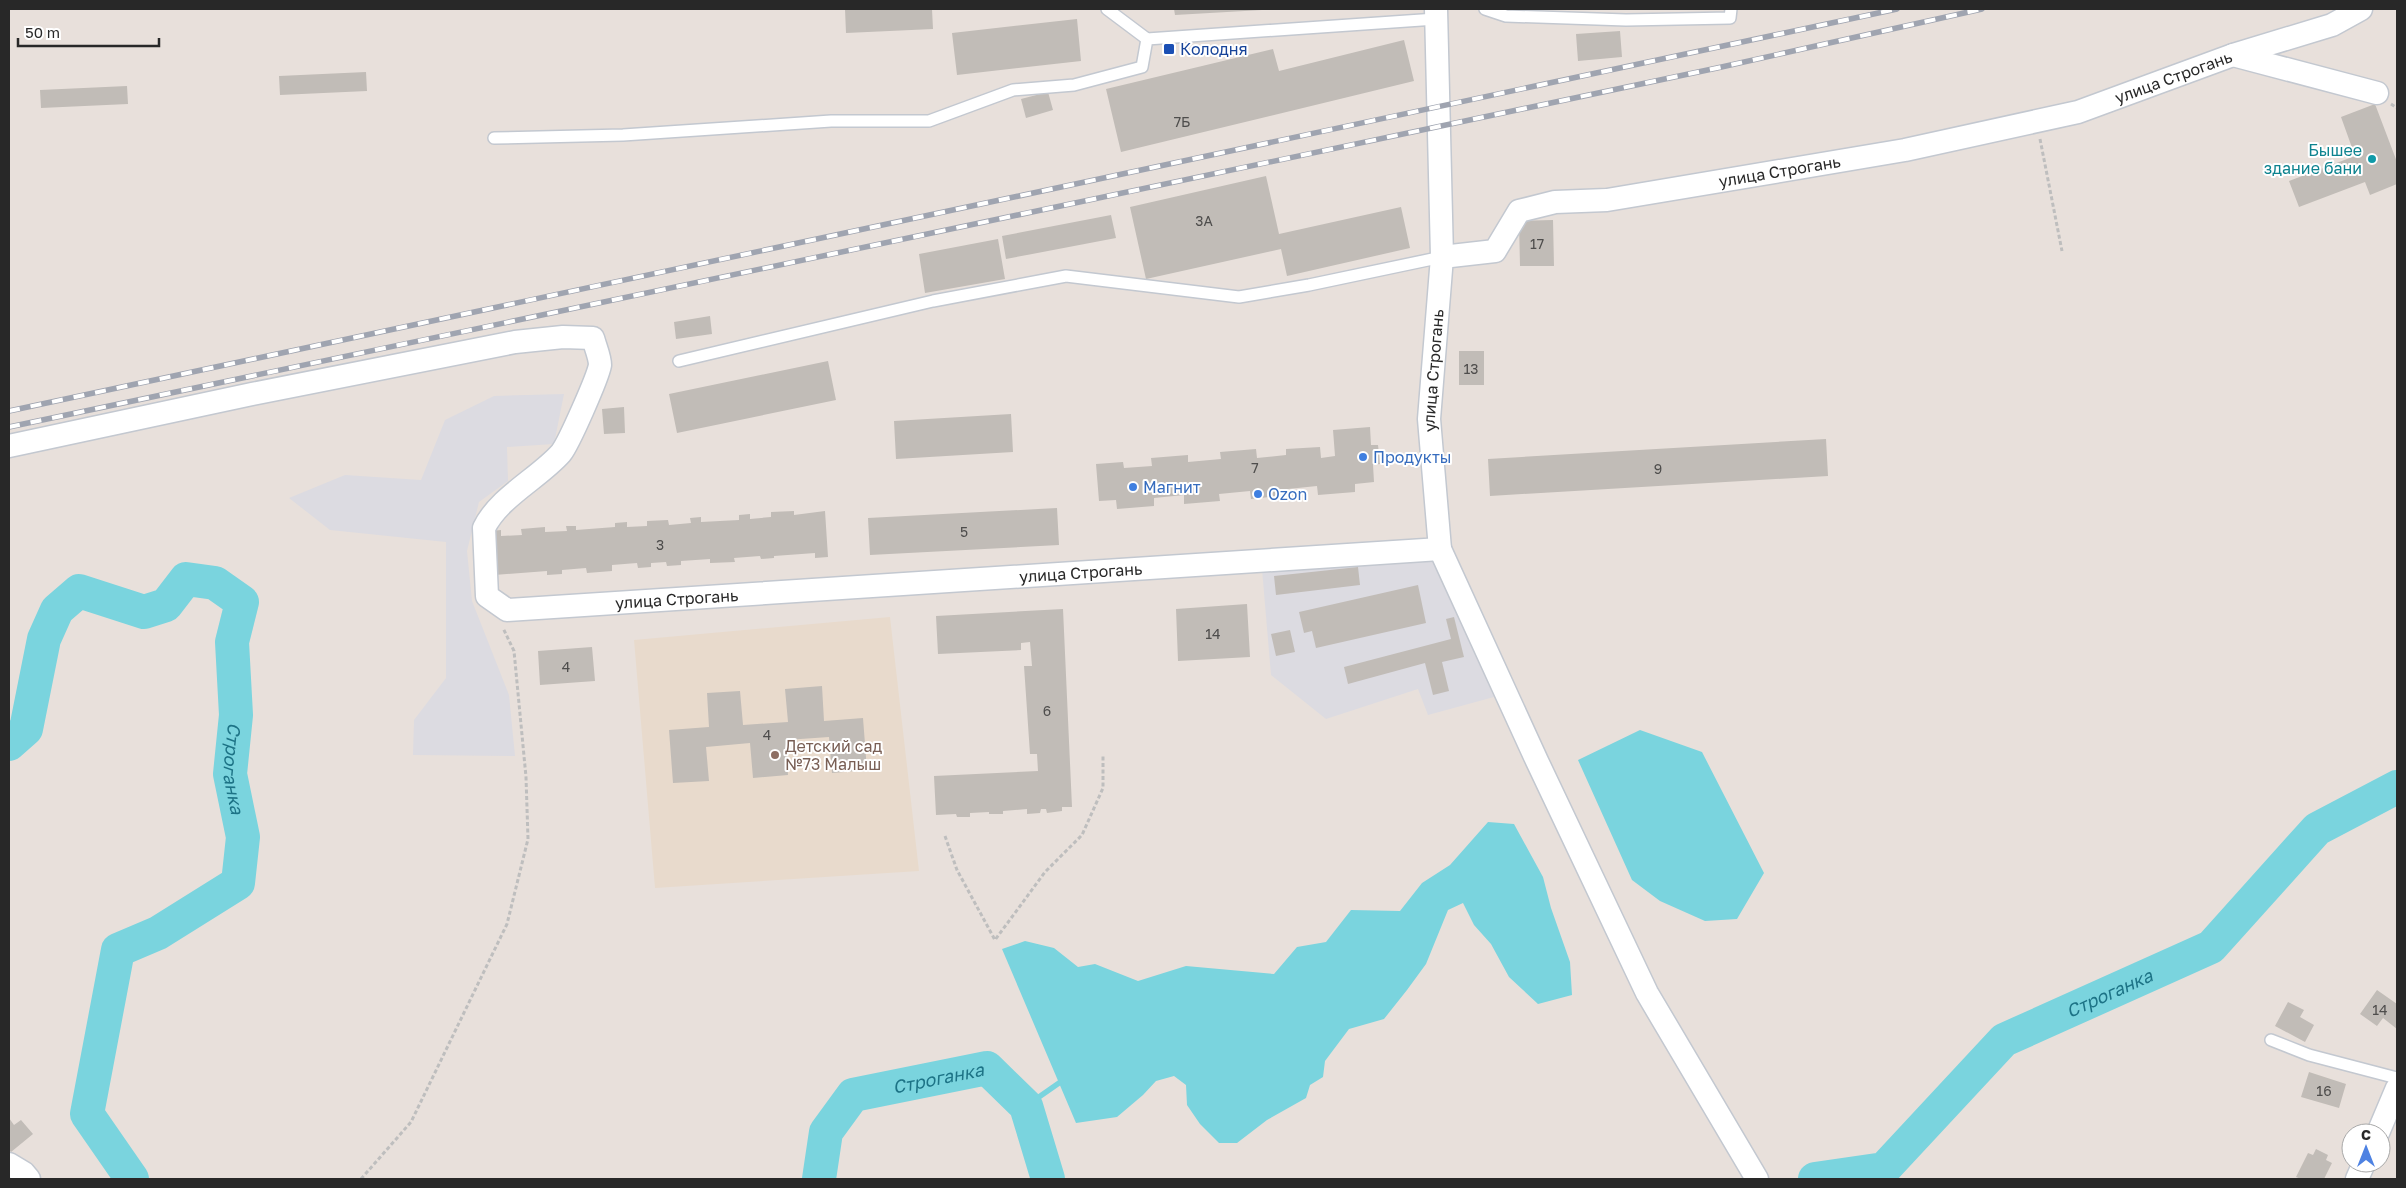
<svg xmlns="http://www.w3.org/2000/svg" width="2406" height="1188" font-family="'Golos Text',sans-serif">
<style>
.industrial{fill:#dcdbe1}
.education{fill:#e8dacc}
.water{fill:#7ad4de}
.lines{fill:none;stroke-linecap:round;stroke-linejoin:round}
.stream{stroke:#7ad4de;stroke-width:5.5}
.river{stroke:#7ad4de;stroke-width:34}
.building{fill:#c1bcb7}
.service-casing{stroke:#c3c8d0;stroke-width:14}
.minor-casing{stroke:#c3c8d0;stroke-width:25}
.path{stroke:#bebebe;stroke-width:3;stroke-dasharray:4 2.5;stroke-linecap:butt}
.service{stroke:#fff;stroke-width:11}
.minor{stroke:#fff;stroke-width:22}
.rail-casing{stroke:#9fa4b0;stroke-width:5.5}
.rail{stroke:#fff;stroke-width:4;stroke-dasharray:11;stroke-linecap:butt}
.transit-dot{fill:#1a4fb4;stroke:#fff;stroke-width:2}
.culture-dot{fill:#0f9aa8;stroke:#fff;stroke-width:2}
.shop-dot{fill:#3f7fe0;stroke:#fff;stroke-width:2}
.education-dot{fill:#8d6e63;stroke:#fff;stroke-width:2}
.labels{text-anchor:middle;dominant-baseline:central;stroke-width:4;stroke-linejoin:round;paint-order:stroke}
.number-label{font-size:14px;fill:#4e4d4c}
.transit-label{font-size:16px;fill:#164399;stroke:#fff;text-anchor:start}
.street-label{font-size:16px;fill:#282828;stroke:#fff}
.culture-label{font-size:16px;fill:#0d838f;stroke:#fff;text-anchor:end}
.shop-label{font-size:16px;fill:#366cbe;stroke:#fff;text-anchor:start}
.education-label{font-size:16px;fill:#785e54;stroke:#fff;text-anchor:start}
.water-label{font-size:18px;font-style:italic;fill:#1d7386;stroke:#fff}
</style>
<rect width="100%" height="100%" fill="#e8e0db"/>
<path class="industrial" d="M564,394l-10,50 -47,3 1,34 -29,21 -12,49 5,50 37,94 6,61 -102,-1 1,-35 32,-42v-136l-116,-12 -41,-32 56,-23 76,5 24,-60 49,-24z
M1435,557l59,140 -66,18 -10,-26 -92,30 -55,-44 -9,-106z"/>
<path class="education" d="M890,617l29,254 -264,17 -21,-248z"/>
<path class="water" d="M1640,730l62,22 62,121 -27,46 -32,2 -45,-20 -28,-21 -54,-120z
M1488,822l26,2 29,53 8,31 19,54 2,33 -34,9 -29,-27 -18,-33 -17,-19 -11,-22 -15,7 -22,54 -19,26 -23,29 -35,10 -24,32 -2,16 -13,8 -4,13 -39,22 -30,23h-18l-19,-19 -13,-19 -1,-20 -12,-9 -18,5 -13,14 -26,22 -41,6 -74,-174 23,-8 29,7 24,19 17,-3 43,17 48,-15 88,8 23,-27 29,-5 25,-32 49,1 22,-28 28,-18z"/>
<g class="lines">
<path class="stream" d="M1026,1106l33,-23
M1884,1169l4,10"/>
<g class="river">
<path id="s1" d="M9,744l17,-15 18,-90 13,-29 22,-19 65,21 22,-7 20,-26 29,4 27,19 -10,40 4,73 -6,59 13,63 -5,46 -80,50 -40,17 -31,164 45,65"/>
<path id="s2" d="M819,1179l7,-47 27,-37 134,-27 39,38 22,73"/>
<path id="s3" d="M1815,1179l69,-10 120,-129 207,-93 106,-118 80,-42"/>
</g>
</g>
<path class="building" d="M845,9h87l1,20 -87,4z
M1174,9h88v1l-87,5z
M1077,19l4,42 -124,14 -5,-42z
M1620,31l2,26 -44,4 -2,-27z
M1404,40l10,41 -293,71 -15,-63 167,-40 6,22z
M366,72l1,19 -87,4 -1,-19z
M127,86l1,18 -87,4 -1,-18z
M1048,92l5,18 -27,8 -5,-19z
M2375,104l22,58v22l-27,11 -5,-13 -66,25 -10,-26 66,-25 -14,-39z
M1266,176l13,58 122,-27 9,41 -123,28 -6,-27 -135,30 -16,-72z
M1111,215l5,23 -110,21 -4,-23z
M1553,220l1,46h-34l-1,-45z
M998,239l7,40 -80,14 -6,-39z
M710,316l2,18 -36,5 -2,-17z
M1459,351h25v34h-25z
M828,361l8,39 -159,33 -8,-39z
M624,407l1,26 -21,1 -2,-25z
M1011,414l2,38 -117,7 -2,-38z
M1370,427l1,18h7l2,19 -7,1 1,17 -19,2v8l-37,3 -1,-9 -29,3 1,6 -38,4 -1,-8 -31,3 1,7 -36,3v-9l-30,3v8l-37,3 -1,-9 -17,1 -3,-37 27,-2 1,6 28,-2 -1,-8 37,-3v7l33,-3 -1,-7 36,-3 1,9 29,-3v-6l34,-2 1,11 14,-2 -2,-26z
M1826,439l2,37 -338,20 -2,-37z
M1057,508l2,37 -189,10 -2,-37z
M794,511v4l31,-4 3,46 -13,1v-5l-41,3v2l-13,1 -1,-3 -26,2 1,4 -25,1v-4l-29,2v4l-14,1 -1,-4 -15,1v4l-13,1 -1,-5 -25,2v6l-25,2 -1,-5 -24,2v4l-15,1v-4l-53,4 -3,-44 10,-1v6l21,-1 -1,-6 24,-2v5l22,-1 -1,-5h10v4l39,-3v-4l12,-1v5l20,-1v-5l21,-1 1,5 22,-2 -1,-5 11,-1v5l38,-2v-5l11,-1v5l21,-2v-5z
M1358,567l2,18 -84,10 -2,-19z
M1418,585l8,38 -110,25 -4,-17 -8,2 -5,-21z
M1247,604l3,53 -72,4 -2,-52z
M1063,609l9,198h-10v4l-15,2 -1,-4h-5l-1,4 -13,1v-5l-24,2v3h-14v-2l-19,1v4h-13l-1,-3 -20,1 -2,-39 104,-5 -1,-17h-7l-6,-88h8l-2,-24 -9,1v7l-83,4 -2,-38z
M1454,617l10,40 -22,5 7,29 -16,4 -8,-32 -77,21 -4,-17 107,-28 -5,-20z
M1290,630l5,22 -19,4 -5,-22z
M592,647l3,34 -55,4 -2,-34z
M822,686l2,35 39,-3 4,52 -35,3 -3,-36 -43,3 2,35 -35,3 -3,-35 -44,4 3,34 -36,2 -4,-53 40,-3 -2,-34 33,-2 3,34 45,-3 -3,-33z
M2377,990l20,14v25l-14,-11 -6,8 -17,-12z
M2288,1002l16,8 -4,7 14,8 -9,17 -30,-16z
M2309,1072l37,12 -7,24 -38,-11z
M9,1118l5,7 7,-5 12,14 -22,18 -2,-2z
M2316,1149l12,6 -2,5 6,3 -8,16h-23l-5,-2 12,-24 5,2z"/>
<g class="lines">
<defs>
<path id="service" d="M1107,9l40,30 289,-20
M1485,9l21,7 120,4 104,-2 1,-9
M494,138l129,-3 208,-14h98l84,-31 61,-5 68,-18 5,-28
M679,361l254,-60 133,-25 173,21 70,-12 133,-28
M2271,1040l38,15 88,23"/>
<g id="minor">
<path d="M1436,9l6,248"/>
<path d="M2233,55l144,38"/>
<path id="s4" d="M9,446l243,-52 263,-52 48,-5 30,1c2,8 7,19 7,27 -2,12 -31,78 -39,88 -22,25 -62,44 -77,75l3,68 20,14 933,-61 -11,-130 13,-162 53,-6 24,-40 36,-9 52,-2 298,-50 173,-38 155,-57 99,-30 29,-16"/>
<path d="M1440,549l97,212 110,232 110,186"/>
<path d="M2378,1133l19,-45"/>
<path d="M9,1164l15,9 5,6"/>
<path d="M2357,1179l7,-16"/>
</g>
</defs>
<use href="#service" class="service-casing"/>
<use href="#minor" class="minor-casing"/>
<path class="path" d="M2391,104l6,4
M2040,139l22,112
M945,836l12,34 38,70 50,-68 37,-37 21,-47v-32
M361,1179l50,-57 96,-198 21,-85 -2,-62 -12,-126 -11,-23"/>
<use href="#service" class="service"/>
<use href="#minor" class="minor"/>
<defs>
<path id="rail" d="M9,411l1888,-402
M9,427l1708,-359 265,-59"/>
</defs>
<use href="#rail" class="rail-casing"/>
<use href="#rail" class="rail"/>
</g>
<rect class="transit-dot" x="1163" y="43" width="12" height="12" rx="2.5"/>
<circle class="culture-dot" cx="2372" cy="159" r="5"/>
<g class="shop-dot">
<circle cx="1363" cy="457" r="5"/>
<circle cx="1133" cy="487" r="5"/>
<circle cx="1258" cy="494" r="5"/>
</g>
<circle class="education-dot" cx="775" cy="755" r="5"/>
<g class="labels">
<g class="number-label">
<text x="1182" y="121">7Б</text>
<text x="1204" y="220">3А</text>
<text x="1537" y="243">17</text>
<text x="1471" y="368">13</text>
<text x="1255" y="467">7</text>
<text x="1658" y="468">9</text>
<text x="964" y="531">5</text>
<text x="660" y="544">3</text>
<text x="1213" y="633">14</text>
<text x="566" y="666">4</text>
<text x="1047" y="710">6</text>
<text x="767" y="734">4</text>
<text x="2380" y="1009">14</text>
<text x="2324" y="1090">16</text>
</g>
<g class="transit-label">
<text x="1180" y="49">Колодня</text>
</g>
<g class="street-label">
<text stroke="none"><textPath href="#s4" startOffset="2918">улица Строгань</textPath></text>
<text stroke="none"><textPath href="#s4" startOffset="2512">улица Строгань</textPath></text>
<text stroke="none"><textPath href="#s4" startOffset="2034">улица Строгань</textPath></text>
<text stroke="none"><textPath href="#s4" startOffset="1495">улица Строгань</textPath></text>
<text stroke="none"><textPath href="#s4" startOffset="1090">улица Строгань</textPath></text>
</g>
<g class="culture-label">
<text x="2362" y="150">Бышее<tspan x="2362" dy="18">здание бани</tspan></text>
</g>
<g class="shop-label">
<text x="1373" y="457">Продукты</text>
<text x="1143" y="487">Магнит</text>
<text x="1268" y="494">Ozon</text>
</g>
<g class="education-label">
<text x="785" y="746">Детский сад<tspan x="785" dy="18">№73 Малыш</tspan></text>
</g>
<g class="water-label">
<text stroke="none"><textPath href="#s1" startOffset="530">Строганка</textPath></text>
<text stroke="none"><textPath href="#s3" startOffset="361">Строганка</textPath></text>
<text stroke="none"><textPath href="#s2" startOffset="180">Строганка</textPath></text>
</g>
</g>
<rect width="2406" height="1188" fill="none" stroke="#282828" stroke-width="20"/>
<g transform="translate(2366 1148)"><circle r="24" fill="#ffffff" stroke="#a9a9a9"/>
<path d="M0-4L9 19L0 12L-9 19Z" fill="#4e82e2"/>
<text y="-8" font-size="14" font-weight="bold" text-anchor="middle" fill="#282828">С</text>
</g>
<path d="M18 38v8h141v-8" fill="none" stroke="#282828" stroke-width="2.5"/>
<text x="25" y="38" font-size="15" fill="#282828" stroke="#ffffff" stroke-width="4" paint-order="stroke">50 m</text>
</svg>
